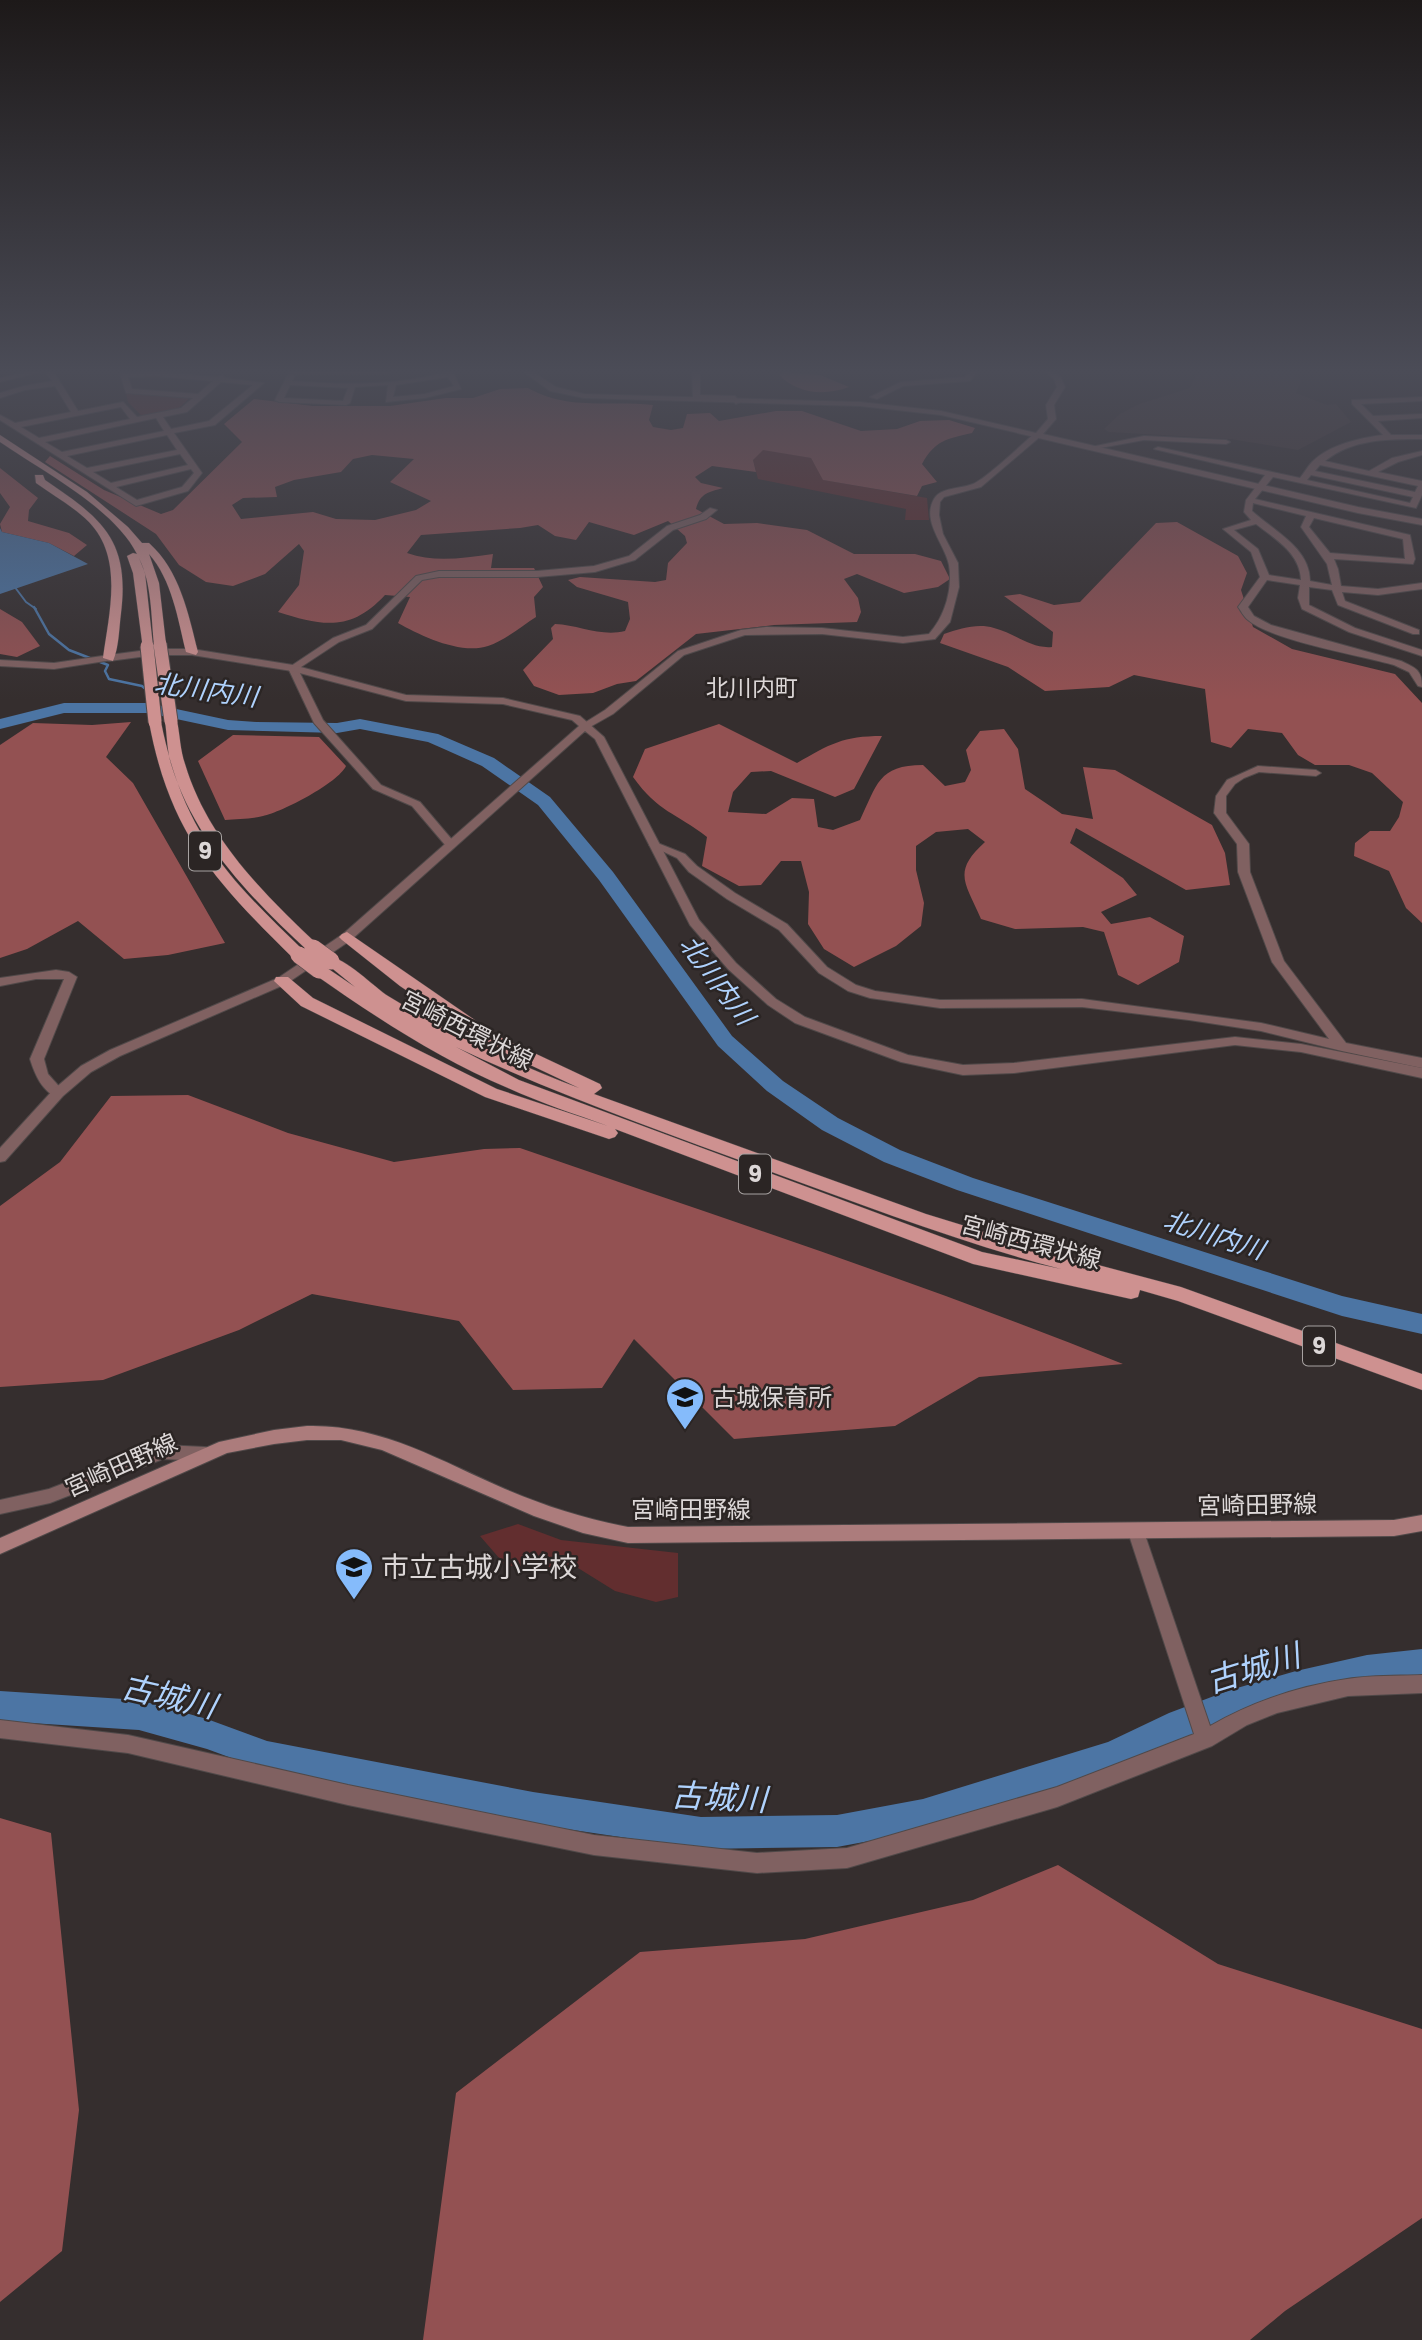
<svg xmlns="http://www.w3.org/2000/svg" width="1422" height="2340" font-family="Poppins,'Noto Sans JP',sans-serif">
<style>
.built{fill:#453838}
.green{fill:#622e2f}
.forest{fill:#935152;fill-rule:evenodd}
.water{fill:#4c75a4}
.lines{fill:none;stroke-linecap:round;stroke-linejoin:round}
.stream-far1{stroke:#4c75a4;stroke-width:2}
.stream{stroke:#4c75a4;stroke-width:2.5}
.river{fill:#4c75a4;fill-rule:evenodd}
.minor-casing{stroke:#504949;stroke-width:2}
.tertiary-casing{stroke:#504949;stroke-width:2}
.secondary-casing{stroke:#504949;stroke-width:2}
.primary-casing{stroke:#504949;stroke-width:1}
.minor{fill:#806161;fill-rule:evenodd}
.tertiary{fill:#806161;fill-rule:evenodd}
.secondary{fill:#ac7c7c;fill-rule:evenodd}
.primary{fill:#ce9190;fill-rule:evenodd}
.primary-bridge-far1-casing{stroke:#504949;stroke-width:15;stroke-linecap:butt}
.primary-bridge-casing{stroke:#504949;stroke-width:18;stroke-linecap:butt}
.primary-bridge-far1{stroke:#ce9190;stroke-width:13}
.primary-bridge{stroke:#ce9190;stroke-width:17}
.labels{text-anchor:middle;dominant-baseline:central;stroke-width:5;stroke-linejoin:round;paint-order:stroke}
.far-quarter-label{font-size:23px;fill:#dcd7d7;stroke:#2b2524}
.shield{fill:#2b2524;stroke:#a7a2a1;stroke-width:2}
.shield-label{font-size:23px;font-weight:bold;fill:#dcd7d7}
.street-label{font-size:24px;fill:#dcd7d7;stroke:#2b2524}
.poi-label{font-size:24px;fill:#dcd7d7;stroke:#2b2524;text-anchor:start}
.water-label{font-size:26px;font-style:italic;fill:#afd2fd;stroke:#2b2524}
.near-poi-label{font-size:28px;fill:#dcd7d7;stroke:#2b2524;text-anchor:start}
.near-water-label{font-size:32px;font-style:italic;fill:#afd2fd;stroke:#2b2524}
</style>
<rect width="100%" height="100%" fill="#352e2e"/>
<path class="built" d="M1232,372h62l7,9 -5,12 31,12 9,-1 15,18 -53,28 -68,-11 -121,-7 -5,-3 16,-15 19,-10 51,-16 6,-12 7,-3z"/>
<path class="green" d="M126,393l65,4 -12,11 -37,8 -14,-14z
M762,449l49,9 13,22 103,18 2,22h-24l1,-11 -148,-30 -5,-19z
M518,1524l43,16 117,13v44l-22,5 -41,-11 -37,-23 -72,-2 -26,-30z"/>
<path class="forest" d="M784,372l36,3 29,12c-24,9 -51,7 -70,-12z
M528,388c40,23 82,12 125,17l-4,15 4,7 18,3 12,-2 4,-14 23,-1 9,8 57,-10h26l59,20 36,-2 23,-8 29,-1 26,8 -3,5c-25,6 -37,7 -50,31l15,18 -15,4 -5,10 -94,-16 -12,-22 -48,-8 -10,10 3,12 -44,-6 -17,11 6,6 22,5c-14,4 -23,5 -27,21l28,15 33,-1 50,7 47,24h61l26,7 9,18 -12,8 -34,6 -47,-19 -13,5 14,19 3,14 -4,10 -83,3 -78,9 -60,47 -19,3 -24,9 -34,2 -25,-9 -11,-16 30,-31 -2,-11 4,-4c24,1 46,13 70,7l5,-12 -2,-17 -51,-15 -9,-7 12,-3 75,5 11,-2 2,-17 19,-20 -2,-7 -17,-15 -34,14 -45,-13 -13,18 -21,-4 -17,-11 -18,3 -99,7 -14,18c28,10 56,5 86,1l-2,14h43l9,19 -9,10 2,20c-14,9 -32,24 -48,29 -27,9 -67,-10 -90,-23l12,-26 -25,-2c-34,37 -63,31 -107,17l21,-27 5,-34 -5,-7 -34,30 -32,12 -27,-4 -27,-17 -23,-31 -111,-72 5,-6 54,34 57,24 12,-4 69,-68 -18,-18 30,-25 59,7h77l56,-8h27l27,-9zM372,455l42,4 -24,23 41,19 -15,9 -41,10 -39,-1 -23,-7 -72,7 -9,-14 11,-7 34,-1 -2,-10 19,-7 47,-8 12,-13z
M0,468l38,30 -9,12 -1,11 41,12 18,12 -13,11 -25,-13 -47,-11 -2,-8 10,-17 -10,-14z
M1177,522l61,34 9,17 -6,17 12,37 39,22 103,25 27,29v220l-16,-15 -17,-37 -35,-15 1,-13 15,-12h20l9,-14 4,-15 -31,-29 -23,-8h-34l-17,-10 -16,-22 -34,-4 -17,19 -20,-6 -6,-53 -71,-14 -25,12 -64,4 -37,-24 -68,-24 4,-9c16,-5 33,-11 50,-6 21,5 36,21 58,19l1,-15 -49,-36 16,-2 34,11 26,-3 76,-79z
M0,609l22,13 18,24 -23,11 -17,-3z
M131,722l-25,35 27,26 92,160 -57,12 -44,4 -46,-38 -51,28 -27,9v-213l33,-22 59,2z
M719,724l78,39c33,-19 46,-27 85,-27l-28,53 -19,8 -64,-26 -20,1 -18,20 -5,20 38,2 26,-16 22,1 4,28 15,3 27,-10c17,-35 18,-55 63,-55l22,21 20,-4 6,-12 -5,-20 14,-19 24,-2 14,20 7,40 37,25 31,5 -10,-52 32,3 97,55 13,28 5,32 -44,5 -110,-62 -6,15 53,35 14,17 -36,17 10,12 39,-7 34,19 -5,26 -41,23 -20,-10 -14,-43 -21,-5 -68,2 -34,-10c-16,-37 -29,-47 4,-77l-17,-13 -32,3 -20,14v24l8,33 -3,23 -25,20 -42,21 -30,-18 -16,-25 1,-32 -8,-31h-20l-20,24 -22,1 -37,-20 5,-29c-32,-25 -48,-24 -74,-60l12,-28z
M233,735l86,2 27,29c-8,17 -64,46 -83,50 -12,3 -26,3 -38,4l-27,-59z
M188,1095l100,38 106,29 90,-13 36,-1c202,70 405,136 603,216l-144,13 -84,49 -161,13 -100,-100 -32,49 -89,2 -54,-69 -147,-27 -73,36 -136,50 -103,7v-181l60,-44 51,-66z
M0,1818l51,15 28,277 -17,141 -62,51z
M1058,1865l160,99 204,65v189l-137,93 -35,29h-827l33,-247 184,-141 165,-13 168,-39z"/>
<path class="water" d="M0,528l2,4 47,11 39,21 -88,30z"/>
<g class="lines">
<path class="stream-far1" d="M14,586l12,16 10,7"/>
<path class="stream" d="M34,607l15,27 20,16 39,15 -3,6 4,8 33,7 6,5"/>
<path class="river" d="M64,703h84l80,17 28,2 81,1 23,-4 78,15 56,24 56,39 63,75 119,164 51,45 55,37 62,32 73,28 369,118 80,18v20l-80,-18 -385,-126 -73,-28 -62,-32 -55,-39 -49,-45 -119,-166 -61,-75 -56,-39 -38,-17 -16,-7 -68,-13 -23,4 -109,-3 -80,-17h-84l-64,16v-10z
M1422,1649v28l-55,6 -71,16 -119,41 -64,31 -190,60 -86,16 -136,2 -168,-25 -266,-53 -60,-22 -68,-19 -139,-9v-30l139,9 68,19 60,22 266,51 168,25 136,-2 86,-16 185,-57 61,-29 61,-23 66,-19 71,-16z"/>
<defs>
<path id="minor" d="M46,372h8l24,39 45,-9 14,15 44,-9 12,-10 -67,-5 -6,-20 40,-1 57,5 5,-2 3,3 39,5 -49,42 -41,8 28,40 -14,18 -52,15 -136,-86v-5l15,8 56,-11 -16,-26 -30,4 -25,8v-5l24,-7 28,-5zM156,376l57,5 -15,13 -66,-5 -4,-12zM221,382l32,3 -44,36 -38,8 -8,-12 24,-5zM121,407l9,12 -91,19 -18,-11zM156,418l8,13 -102,21 -17,-10zM167,435l10,15 -90,18 -20,-12zM180,454l8,11 -77,18 -18,-11zM191,469l3,4 -12,14 -45,13 -21,-13z
M445,372h8l8,17 -36,9 -39,4 2,-17 -33,2 -5,16 -4,2 -67,-3 -4,-2 12,-24 4,-2 4,2 -3,5c49,4 107,5 153,-9zM448,377l6,9 -29,8 -32,3 3,-12zM290,385l58,3 -5,13 -59,-3z
M692,372h8v23l35,1 5,6 -4,2 -4,-4 -39,-1z
M969,372h8l-7,9 -67,5 -26,13 -7,-2 31,-15 64,-5z
M1422,397v4l-61,3 12,12 49,-2v4l-44,3 13,14h31v4c-34,0 -70,0 -97,22l44,10 23,-13 30,-7v4l-24,7 -20,10 44,9v14l-6,13 -143,-31 -18,22 155,36 5,24 -2,5 -79,-5 4,10 3,17 37,3 44,-6v6l-44,6 -36,-3 3,9 74,29v4h-6l-75,-29 -6,-15 -23,-3v18l46,23 67,22v6l-73,-24 -47,-23 -4,-11 2,-13 -33,-5 -19,27 6,9 17,9 130,36c15,7 21,9 21,26l-4,-1 -9,-14 -15,-7c-35,-10 -121,-24 -146,-45 -4,-3 -7,-9 -10,-13l22,-30 -9,-25 -28,-23 28,-9 -7,-8 2,-12 19,-25 -111,-26 4,-2 142,31c4,-5 8,-12 12,-16 17,-17 47,-24 71,-27l-31,-31v-4zM1320,465l98,21 -3,6 -100,-21zM1311,475l102,22 -3,6 -103,-23zM1253,503l53,13 -5,11 26,37 5,21 -22,-4c0,-33 -36,-50 -58,-70zM1314,518l89,21 2,20 -75,-6 -21,-26zM1256,524c19,15 44,29 45,56l-32,-5 -11,-26 -24,-19z
M1035,433l7,2 -61,52 -37,10 -4,5 -1,13 4,19 15,29 1,24 -9,35 -15,17 -32,4 -81,-9 -77,1 -61,20 -71,59 -23,13 -4,1 -5,-3 24,-15 73,-59 63,-21 25,-3 56,1 81,9 26,-3c16,-18 24,-45 20,-69 -4,-21 -28,-44 -15,-66 7,-12 27,-10 39,-15 14,-6 48,-39 62,-51z
M1144,436l82,4 4,2 -4,2 -82,-4 -49,9 -4,-2z
M710,508l7,2 -11,9 -33,11 -38,30 -40,12 -58,5h-98l-17,3 -50,49 -33,13 -41,27 25,51 58,65 39,17 34,40v4h-8l-34,-40 -39,-17 -59,-66 -26,-55 45,-30 33,-13 50,-49 23,-5h98l57,-5 35,-10 38,-30 33,-11z
M109,655l3,1v4l-58,9 -54,-3v-6l54,3z
M1258,766l58,4 5,3 -5,3 -57,-4 -15,6 -9,6 -9,12v17l23,31 1,28 34,89 62,82 76,15v10l-80,-17 -81,-20 -72,-11 -107,-13 -142,1 -70,-10 -22,-7 -29,-18 -40,-43 -52,-31 -38,-27 -12,-14 -28,-13 6,-3 30,12 12,12 38,27 52,31 40,43 29,18 19,6 65,9 142,-1 179,24 68,16 -57,-77 -34,-90 -1,-28 -23,-31 2,-17 11,-16z
M56,970l13,2 8,5 -33,82 4,15 17,19 -7,5c-16,-7 -23,-23 -28,-39l34,-80h-28l-36,7v-8z
M1136,1524l6,3 2,5 66,194c42,-24 89,-40 137,-47 24,-4 50,-3 75,-4v18l-74,3 -71,17 -30,12 -35,21 -155,61 -210,61 -90,5 -163,-18 -246,-50 -220,-52 -128,-15v-18l128,15 220,50 246,50 163,18 90,-5 210,-61 137,-53 -66,-202 2,-5z"/>
<path id="tertiary" d="M26,372h14l-40,10v-4z
M288,372h103l-4,2h-95z
M524,372h9l23,15 28,7 276,8 81,9 95,22 12,-14 -2,-14 11,-18 -3,-8 -8,-7h9l6,6 4,9 -11,18 2,14 -13,15 315,73 64,12v6l-64,-12 -417,-98 -81,-9 -276,-8 -34,-7z
M155,649h37l101,16 113,30 97,3 77,18 24,21 95,183 37,43 40,36 29,18 103,38 55,10 51,-2 221,-26 66,7 121,24v10l-121,-26 -66,-7 -221,28 -51,2 -62,-13 -106,-39 -27,-18 -40,-36 -38,-44 -95,-186 -10,-8 -234,209 -65,44 -166,72 -29,16 -28,24 -58,65 -5,1v-14l53,-58 28,-24 29,-16 168,-72 65,-44 236,-208 -7,-6 -69,-16 -97,-3 -114,-30 -100,-16h-37l-46,6 -5,-3 5,-3z
M163,1445l42,2 6,2 2,5 -2,5 -6,2 -42,-2 -113,44 -50,11v-14l49,-11z"/>
<path id="secondary" d="M307,1426c73,-2 134,35 198,63 40,17 80,30 123,38l766,-7 28,-5v16l-28,5 -766,7 -45,-10 -49,-17 -152,-66 -41,-10h-34l-33,4 -47,9 -227,101v-16l219,-96 55,-12z"/>
<path id="primary" d="M0,435l87,57 41,35 14,16h7c31,28 39,70 49,109l-2,3 -10,-3c-8,-33 -14,-72 -37,-98l10,29 7,61 -6,4 -6,-4c-3,-28 -2,-60 -15,-86l6,15 8,73 -10,3 -10,-76 -6,-17 6,-3 4,1c-23,-46 -95,-83 -137,-112z
M35,475h8l2,5c56,38 85,59 76,133 -2,15 -2,34 -8,48l-10,-3c6,-45 21,-100 -14,-136 -15,-15 -35,-26 -53,-39z
M171,717l6,4c3,14 3,29 8,43 22,74 78,129 133,181l3,3 -3,3h-10c-57,-53 -114,-111 -137,-187 -4,-14 -4,-29 -6,-43z
M155,718l6,4c22,110 65,154 143,229l3,4 -3,4h-10c-79,-78 -124,-125 -145,-237z
M347,932l151,104 102,48 2,4 -8,6 332,120 127,39 128,34 241,87v16l-244,-89 -38,-11 -2,7 -7,2 -158,-35 -358,-135 3,4 -3,4 -6,2 -124,-42 -184,-91 -27,-25 2,-4h12l25,21 184,91 111,37c-33,-12 -67,-23 -100,-38 -69,-29 -134,-72 -194,-114l-3,-4 3,-4h10l31,21 -32,-26 3,-4c15,-4 48,30 62,39 60,37 126,67 191,92l-93,-44 -86,-58 -58,-46 -3,-3 3,-3zM456,1047c102,48 207,85 313,124 96,35 193,72 292,98l-79,-17 -463,-172z"/>
</defs>
<use href="#minor" class="minor-casing"/>
<use href="#tertiary" class="tertiary-casing"/>
<use href="#secondary" class="secondary-casing"/>
<use href="#primary" class="primary-casing"/>
<use href="#minor" class="minor"/>
<use href="#tertiary" class="tertiary"/>
<use href="#secondary" class="secondary"/>
<use href="#primary" class="primary"/>
<defs>
<path id="primary-bridge-far1" d="M160,644l11,77
M147,646l8,76"/>
<path id="primary-bridge" d="M313,948l18,13
M299,955l20,15"/>
</defs>
<use href="#primary-bridge-far1" class="primary-bridge-far1-casing"/>
<use href="#primary-bridge" class="primary-bridge-casing"/>
<use href="#primary-bridge-far1" class="primary-bridge-far1"/>
<use href="#primary-bridge" class="primary-bridge"/>
</g>
<linearGradient id="sky" x2="0" y2="1"><stop stop-color="#1d1919"/><stop offset="0.53" stop-color="#4b4c57"/><stop offset="1" stop-color="#4b4c57" stop-opacity="0"/></linearGradient>
<rect width="1422" height="700" fill="url(#sky)"/>
<defs>
<symbol id="school-pin" viewBox="-11 -11 22 30"><path d="M0 17L-7.5 6A9.5 9.5 0 1 1 7.5 6Z" fill="#85bbfb" stroke="#2b2524"/><path d="M0-5L7-2L0 1L-7-2ZM-4 1L0 2.5L4 1V4Q0 6-4 4Z" fill="#111"/></symbol>
</defs>
<g fill-rule="evenodd">
<use href="#school-pin" x="663" y="1375" width="44" height="60"/>
<use href="#school-pin" x="332" y="1545" width="44" height="60"/>
</g>
<g class="labels">
<g class="far-quarter-label">
<text x="752" y="688">北川内町</text>
</g>
<g class="shield">
<rect x="189" y="831.5" width="32" height="39" rx="5"/>
<rect x="739" y="1154.5" width="32" height="39" rx="5"/>
<rect x="1303" y="1326.5" width="32" height="39" rx="5"/>
</g>
<g class="shield-label">
<text x="205" y="851">9</text>
<text x="755" y="1174">9</text>
<text x="1319" y="1346">9</text>
</g>
<g class="street-label">
<text transform="translate(467 1030) rotate(27)">宮崎西環状線</text>
<text transform="translate(1031 1242) rotate(15)">宮崎西環状線</text>
<text transform="translate(121 1465) rotate(-24)">宮崎田野線</text>
<text transform="translate(1257 1505) rotate(-1)">宮崎田野線</text>
<text x="691" y="1509">宮崎田野線</text>
</g>
<g class="poi-label">
<text x="712" y="1397">古城保育所</text>
</g>
<g class="water-label">
<text transform="translate(206 690) rotate(8)">北川内川</text>
<text transform="translate(717 980) rotate(53)">北川内川</text>
<text transform="translate(1214 1235) rotate(18)">北川内川</text>
</g>
<g class="near-poi-label">
<text x="381" y="1567">市立古城小学校</text>
</g>
<g class="near-water-label">
<text transform="translate(1253 1668) rotate(-17)">古城川</text>
<text transform="translate(169 1696) rotate(13)">古城川</text>
<text transform="translate(719 1797) rotate(3)">古城川</text>
</g>
</g>
</svg>
